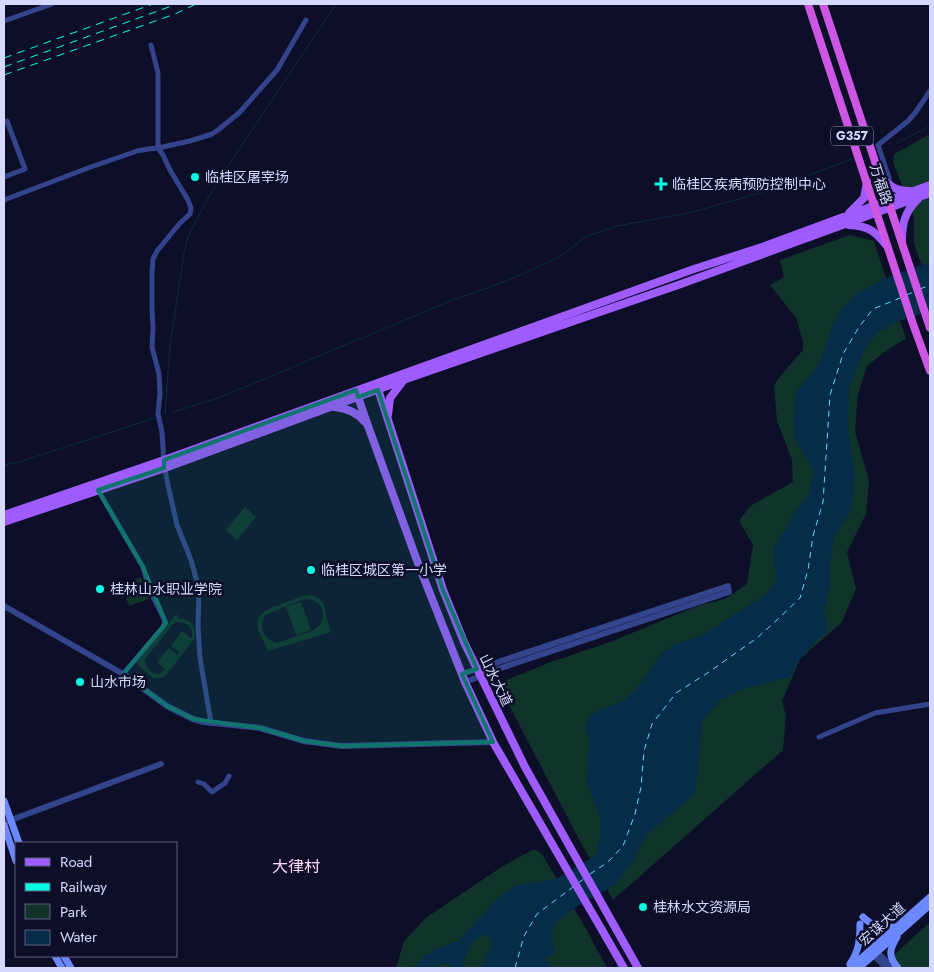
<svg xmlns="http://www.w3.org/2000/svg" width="934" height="972" font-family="Jost,'Noto Sans SC',sans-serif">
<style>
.green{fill:#10332a;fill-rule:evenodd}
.water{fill:#052d49}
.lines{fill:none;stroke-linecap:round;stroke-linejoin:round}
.stream{stroke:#052d49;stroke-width:1}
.ferry{stroke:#63d9ff;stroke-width:1;stroke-dasharray:6 5;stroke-linecap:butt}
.minor{stroke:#34448c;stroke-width:5}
.tertiary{stroke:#34448c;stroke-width:6}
.secondary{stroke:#6c88ff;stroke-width:7}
.primary{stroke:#9e5cff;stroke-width:8}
.trunk{stroke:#ce56e4;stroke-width:8}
.rail{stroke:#01ffe1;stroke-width:1;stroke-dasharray:8 6;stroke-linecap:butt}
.marked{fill:#0f766e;fill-opacity:0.2;stroke:#0f766e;stroke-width:4;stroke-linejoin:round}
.poi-dot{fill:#01ffe1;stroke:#0d0e28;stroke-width:2}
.labels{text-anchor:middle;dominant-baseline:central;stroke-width:5;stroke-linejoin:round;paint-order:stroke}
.shield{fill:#0d0e28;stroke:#999cbe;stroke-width:1}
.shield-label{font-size:12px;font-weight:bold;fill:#d5d9ff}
.poi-label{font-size:14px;fill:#d5d9ff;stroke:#0d0e28;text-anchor:start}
.street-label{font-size:14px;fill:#d5d9ff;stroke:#0d0e28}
.quarter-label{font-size:16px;fill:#ffd7f9;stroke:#0d0e28}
</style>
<rect width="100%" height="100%" fill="#0d0e28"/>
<path class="green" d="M930,134v154l-16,-44v-27l-21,-55 1,-8z
M850,235l24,6 32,98 -16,9 -23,18 -9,28 -3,37 14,50 -3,33 -19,38 9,37 -14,33 -42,37 -18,42 4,15 -3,34 -170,150 -31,-55 -82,-157 7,-8 41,-17 62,-21 90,-37 25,-6 22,-15 6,-39 -14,-24 11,-15 43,-24 -1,-22 -15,-39 -3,-36 8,-11 21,-24v-8l-7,-24 -26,-33 14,-8 -4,-17z
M245,507l11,10 -19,23 -11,-10z
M141,577l8,22 -20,7 -8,-21z
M309,595c16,4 16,10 18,25 1,4 3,8 4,12l-63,19c-5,-15 -20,-28 -2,-41l37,-14zM304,599c20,-1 26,21 10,31l-37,13c-13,-3 -19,-16 -12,-28z
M301,602l10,28 -15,5 -10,-28z
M176,614l3,3 -1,2c12,-1 18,7 17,19l-29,37 -5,3h-8l-17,-15zM177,622c9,0 17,6 15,15l-1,1 -9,-7 -11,15 8,6 -2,3 -8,-7 -12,14 8,7 -5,5c-9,0 -15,-6 -15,-15l28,-35z
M534,849l8,5 43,73 22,41h-211l8,-27 23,-24 76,-51z
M930,922v46h-53l20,-16z"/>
<path class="water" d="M930,262v49l-35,11 -18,11 -12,15 -16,39 -1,44 7,46 -4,33 -17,27 -4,27v21l-6,26 4,19c-16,15 -30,27 -38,47l-47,12 -23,11 -18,21 -4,47 -4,27 -47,39 -16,30 -16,21 -42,24 -17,13 -5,12 4,19 -10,5 6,10h-69l2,-8 8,-16 -1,-6 -5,-3c-17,3 -20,19 -24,33h-9l-7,-5 -12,4 -1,1h-18l1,-3 8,-9 9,-6 25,-9 41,-44 18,-12 39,-6 40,-24 4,-18v-21l-13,-33 2,-43 -4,-9v-6l8,-12 32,-13 12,-11 25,-36 12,-8 30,-11 61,-39 11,-13 -2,-33 21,-37 14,-18 5,-23 -19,-32 -2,-21 3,-26 16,-18 8,-13 6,-14 6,-21 10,-17 15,-15 24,-14z"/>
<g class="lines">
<path class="stream" d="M897,143l33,-17
M173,412l48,-15 232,-97 56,-20 50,-23 28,-21 30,-10 72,-13 78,-22 85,-32
M165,414l5,-68 14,-93 4,-16 21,-41 32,-50 93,-139v-3
M4,465l15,-3 136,-44"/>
<path class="ferry" d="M920,289l10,-4
M906,295l8,-3
M590,874l18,-12 15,-16 12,-32 6,-27 3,-36 8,-27 24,-31 30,-19 51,-36 21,-19 22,-21 8,-28 5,-34 10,-34 7,-107 13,-41 16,-27 14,-18 27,-11
M578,883l7,-5
M515,968l9,-32 13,-22 36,-27"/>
<path class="minor" d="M4,21l48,-17
M151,45l7,28v75l5,7 7,15 18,30 3,8 -1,6 -10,9 -23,28 -4,8 -1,13v38l1,17 -1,20 7,27 1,19 -2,21 4,18 2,32 4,21 9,40 14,35 8,29 -1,37 2,32 11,65
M4,122l3,-1 18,48 -21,8
M890,186l-1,-8 -11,-33 30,-24 7,-8 15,-22
M4,200l84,-32 49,-17 11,-2 10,-1 32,-7 22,-7 6,-4 21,-17 38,-43 29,-50
M98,490l45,77 6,22 16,32 -2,6 -40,47
M819,737l56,-24 55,-9
M198,782l6,2 8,8 13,-9 4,-7"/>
<path class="tertiary" d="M4,606l119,68 44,32 26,13 11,3 56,6 44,13 38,5 151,-4
M462,674l266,-88 1,6 -228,76 -36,14
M4,822l7,-2 150,-56
M875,950l18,18
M870,952l17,16"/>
<path class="secondary" d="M4,801l15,42
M4,825l12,36
M863,917c10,10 19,11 33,10
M897,937c-8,13 -9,19 1,31
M55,956l7,12
M64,956l7,12
M850,964c9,-13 10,-25 10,-40
M850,968l80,-71
M859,968l71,-63"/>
<path class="primary" d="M880,177c10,8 14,14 29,14
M849,213l15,-15 3,-16
M849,225c20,1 26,6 38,21
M902,240c0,-16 3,-29 16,-41
M377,386l66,204 21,52 61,125 113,201
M357,394l11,32 51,140 46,116 28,60 131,226
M334,407c12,1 23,5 31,15
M388,415l2,-17 13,-17
M4,515l160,-55 530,-191 68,-22 168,-62
M4,522l161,-54 244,-90 272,-94 249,-91"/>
<path class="trunk" d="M808,4l105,320 17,47
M823,4l107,324"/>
<path class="rail" d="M4,58l149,-54
M4,67l173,-63
M4,75l171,-61 21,-10"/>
</g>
<path class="marked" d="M356,390l2,7 20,-7 65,200 34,79 -15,5 31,68 -151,4 -38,-5 -44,-13 -67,-9 -26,-13 -44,-32 43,-51 -23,-56 -45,-77 66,-22v-8z"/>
<g class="poi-dot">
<circle cx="195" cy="177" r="5"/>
<path d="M658.5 176.5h5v5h5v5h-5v5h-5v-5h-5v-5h5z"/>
<circle cx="311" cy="570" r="5"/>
<circle cx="100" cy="589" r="5"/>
<circle cx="80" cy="682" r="5"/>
<circle cx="643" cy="907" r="5"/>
</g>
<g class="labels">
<rect class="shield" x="831" y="126.5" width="42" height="19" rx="4"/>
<g class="shield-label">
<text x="852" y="136">G357</text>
</g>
<g class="poi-label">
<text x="205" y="177">临桂区屠宰场</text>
<text x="672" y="184">临桂区疾病预防控制中心</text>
<text x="321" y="570">临桂区城区第一小学</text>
<text x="110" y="589">桂林山水职业学院</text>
<text x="90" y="682">山水市场</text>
<text x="653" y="907">桂林水文资源局</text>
</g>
<g class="street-label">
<text transform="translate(881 184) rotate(72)">万福路</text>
<text transform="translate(496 680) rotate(64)">山水大道</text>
<text transform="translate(882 924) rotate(-42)">宏谋大道</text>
</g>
<g class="quarter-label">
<text x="296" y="866">大律村</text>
</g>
</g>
<rect width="934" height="972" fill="none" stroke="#d5d9ff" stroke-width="10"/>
<rect x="15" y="842" width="162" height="115" fill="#0d0e28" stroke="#5d5f7e"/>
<rect x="25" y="858" width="25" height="8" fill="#9e5cff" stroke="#5d5f7e"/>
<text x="60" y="867" font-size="15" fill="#d5d9ff">Road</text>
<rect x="25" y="883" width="25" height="8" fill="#01ffe1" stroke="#5d5f7e"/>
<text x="60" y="892" font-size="15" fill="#d5d9ff">Railway</text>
<rect x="25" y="904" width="25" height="15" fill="#10332a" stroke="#5d5f7e"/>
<text x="60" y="917" font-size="15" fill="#d5d9ff">Park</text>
<rect x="25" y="930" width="25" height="15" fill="#052d49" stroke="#5d5f7e"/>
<text x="60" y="942" font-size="15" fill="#d5d9ff">Water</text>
</svg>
